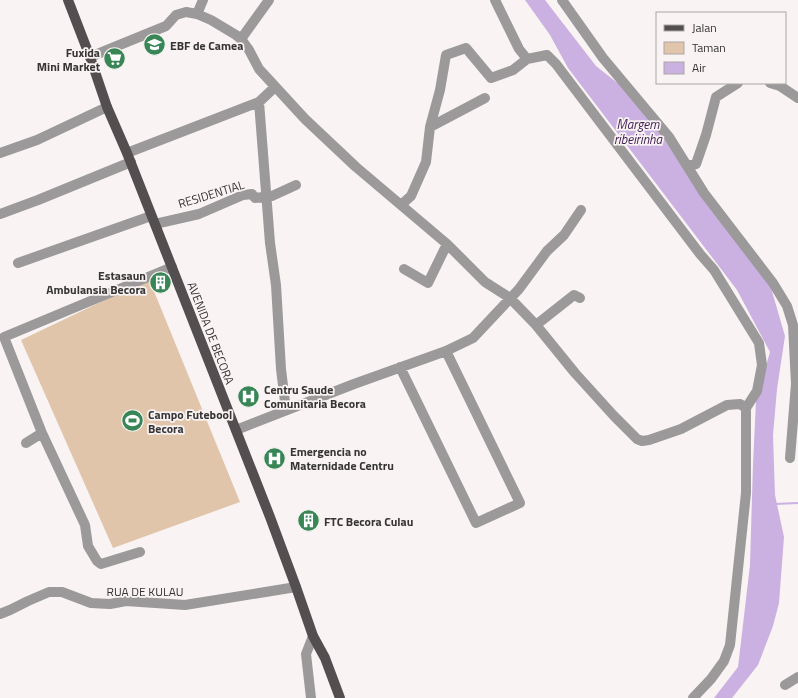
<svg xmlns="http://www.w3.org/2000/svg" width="798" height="698" font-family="'Titillium Web',sans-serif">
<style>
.green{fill:#e1c5aa}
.water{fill:#cbb1e1}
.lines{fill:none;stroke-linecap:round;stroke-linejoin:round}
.stream{stroke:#cbb1e1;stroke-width:2}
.minor{stroke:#9b999a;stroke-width:10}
.major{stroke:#534f51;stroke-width:10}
.labels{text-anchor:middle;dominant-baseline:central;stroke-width:3.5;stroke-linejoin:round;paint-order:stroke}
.poi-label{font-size:12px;font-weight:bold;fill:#363434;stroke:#f9f3f3;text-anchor:start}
.street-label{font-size:12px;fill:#363434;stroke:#f9f3f3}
.water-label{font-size:13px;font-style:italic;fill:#401e56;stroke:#f9f3f3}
</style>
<rect width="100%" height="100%" fill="#f9f3f3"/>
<path class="green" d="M149,279l91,223 -127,46 -92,-208z"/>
<path class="water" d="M525,0h20l51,66 24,19 30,34 121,169 14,48 -8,53 -4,46 2,60 9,42 -5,66 -6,23 -15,39 -26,33h-18l24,-31 12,-102 3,-101 3,-63 14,-49 -33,-62 -169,-222 -18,-33z"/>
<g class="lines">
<path class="stream" d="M775,504l23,-1"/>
<path class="minor" d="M495,0l24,49 8,10
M562,0l41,58 66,79 35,56 69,90 14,23 6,19 3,59 -6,74
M197,14l6,-14
M241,39l28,-39
M90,57l76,-31 10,-11 10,-3 11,2 14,6 25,15 5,4 8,11 10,19 46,50 51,48 91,77 38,38 25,16 26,27 39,48 39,43 23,23 5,2 7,-1 32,-11 46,-24 13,-1 6,4
M770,83l10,3 18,12
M259,102l11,141 6,42 5,84 5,41
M430,127l55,-29
M0,153l37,-13 70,-33
M127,153l132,-51 16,-15
M687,166l9,-2 10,-29 10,-38 22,-14
M401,205l10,-9 15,-34 4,-35 10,-37 6,-35 20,-7 25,30 22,-8 14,-11 20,-4 9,9 144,190 14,16 45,73 3,22 -5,26 -11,17v85l-16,152 -6,16 -13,18 -18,19
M0,214l38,-14 93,-38
M155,224l44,-10 44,-19 9,-1 3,4 17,-2 24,-11
M18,263l133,-47
M404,269l24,14 19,-39
M536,325l38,-30 6,3
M400,367l76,156 44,-20 -74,-152
M236,430l118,-46 92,-33 27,-13 46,-49 28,-38 17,-16 17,-25
M42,433l43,92 3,21 9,15 4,3 39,-12
M26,443l16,-10 -38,-96 168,-70
M0,614l10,-4 18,-9 21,-9h13l29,11 19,1 16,-3 59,4 111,-18
M785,685l13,-8
M311,698l-5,-44 7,-18"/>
<path class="major" d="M68,0l22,57 17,50 20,46 143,364 26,70 17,49 12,22 15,40"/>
</g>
<defs>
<symbol id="school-disc" viewBox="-11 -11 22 22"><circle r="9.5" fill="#388656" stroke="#f9f3f3"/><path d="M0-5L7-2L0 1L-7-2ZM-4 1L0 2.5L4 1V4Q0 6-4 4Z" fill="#fff"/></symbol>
<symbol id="supermarket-disc" viewBox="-11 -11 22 22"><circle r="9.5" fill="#388656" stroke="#f9f3f3"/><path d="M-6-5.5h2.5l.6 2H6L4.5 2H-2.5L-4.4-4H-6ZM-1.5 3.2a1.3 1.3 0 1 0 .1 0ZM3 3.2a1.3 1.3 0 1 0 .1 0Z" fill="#fff"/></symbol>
<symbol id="building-disc" viewBox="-11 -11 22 22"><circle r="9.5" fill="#388656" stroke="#f9f3f3"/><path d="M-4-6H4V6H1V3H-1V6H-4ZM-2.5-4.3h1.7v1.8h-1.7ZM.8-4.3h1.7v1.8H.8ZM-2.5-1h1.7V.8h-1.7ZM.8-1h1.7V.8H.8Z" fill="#fff"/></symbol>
<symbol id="hospital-disc" viewBox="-11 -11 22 22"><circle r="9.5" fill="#388656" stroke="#f9f3f3"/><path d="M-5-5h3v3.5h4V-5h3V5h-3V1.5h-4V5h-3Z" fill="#fff"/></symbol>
<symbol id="stadium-disc" viewBox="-11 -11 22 22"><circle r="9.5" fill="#388656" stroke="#f9f3f3"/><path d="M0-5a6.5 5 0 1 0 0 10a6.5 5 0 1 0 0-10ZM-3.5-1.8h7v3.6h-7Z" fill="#fff"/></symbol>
</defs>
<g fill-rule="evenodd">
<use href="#school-disc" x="142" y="32" width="25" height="25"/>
<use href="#supermarket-disc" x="102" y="46" width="25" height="25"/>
<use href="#building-disc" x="148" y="270" width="25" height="25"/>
<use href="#hospital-disc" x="236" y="384" width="25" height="25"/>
<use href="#stadium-disc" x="120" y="408" width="25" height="25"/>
<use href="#hospital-disc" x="262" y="446" width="25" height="25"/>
<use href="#building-disc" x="296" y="508" width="25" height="25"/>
</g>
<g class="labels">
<g class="poi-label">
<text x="170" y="45">EBF de Camea</text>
<text x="100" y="52" text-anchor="end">Fuxida<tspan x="100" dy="14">Mini Market</tspan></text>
<text x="146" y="275" text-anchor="end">Estasaun<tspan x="146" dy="14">Ambulansia Becora</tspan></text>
<text x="264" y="389">Centru Saude<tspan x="264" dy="14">Comunitaria Becora</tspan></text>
<text x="148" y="414">Campo Futebool<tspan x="148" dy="14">Becora</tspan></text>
<text x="290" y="451">Emergencia no<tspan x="290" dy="14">Maternidade Centru</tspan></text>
<text x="324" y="521">FTC Becora Culau</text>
</g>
<g class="street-label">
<text transform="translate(211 194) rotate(-17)">RESIDENTIAL</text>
<text transform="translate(211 333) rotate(69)">AVENIDA DE BECORA</text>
<text x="145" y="591">RUA DE KULAU</text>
</g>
<g class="water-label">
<text x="638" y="124">Margem<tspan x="638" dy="15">ribeirinha</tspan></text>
</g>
</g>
<rect x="656" y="12" width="130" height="72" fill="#f9f3f3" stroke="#aba7a7"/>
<rect x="664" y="25" width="20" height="6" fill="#534f51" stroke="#aba7a7"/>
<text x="692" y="32" font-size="12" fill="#363434">Jalan</text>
<rect x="664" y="42" width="20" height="12" fill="#e1c5aa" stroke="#aba7a7"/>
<text x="692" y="52" font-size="12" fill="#363434">Taman</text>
<rect x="664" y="62" width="20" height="12" fill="#cbb1e1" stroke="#aba7a7"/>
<text x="692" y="72" font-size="12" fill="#363434">Air</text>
</svg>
